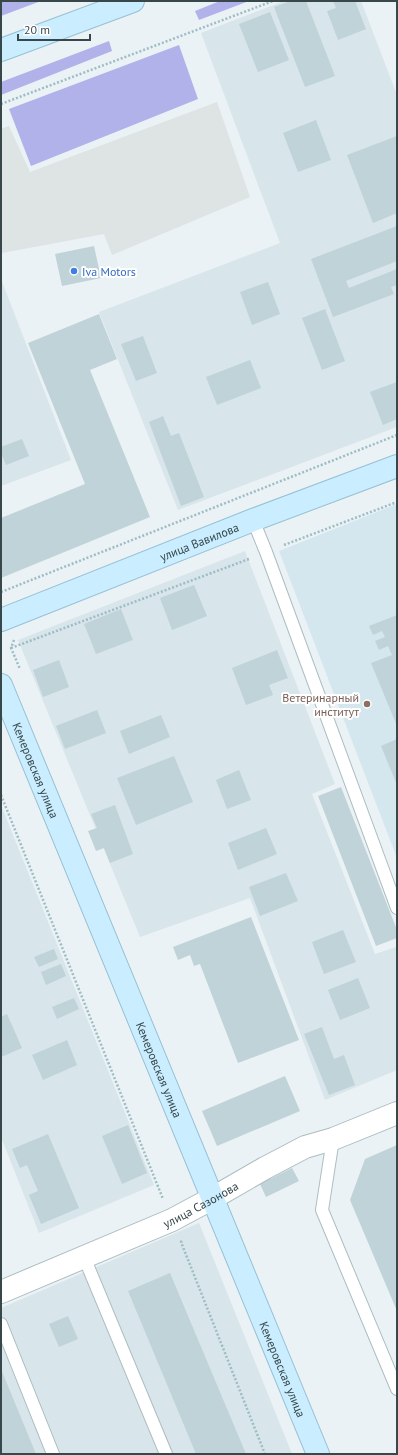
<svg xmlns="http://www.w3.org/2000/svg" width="398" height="1455" font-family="'PT Sans',sans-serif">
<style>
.residential{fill:#d8e5ea}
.education{fill:#d4e7ef}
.green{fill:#b2b2eb}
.parking{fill:#dee3e4}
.building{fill:#bfd3d8}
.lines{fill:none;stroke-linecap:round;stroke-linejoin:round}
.lane-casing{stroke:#acbdc1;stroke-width:14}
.street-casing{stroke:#acbdc1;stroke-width:24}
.secondary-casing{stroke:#96c1d4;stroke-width:24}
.path{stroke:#9dbcc4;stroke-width:2.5;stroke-dasharray:2 2;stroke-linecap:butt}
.lane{stroke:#fff;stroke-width:12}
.street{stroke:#fff;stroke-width:22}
.secondary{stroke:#caeeff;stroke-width:22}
.shop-dot{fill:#3f7fe0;stroke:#fff;stroke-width:1.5}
.education-dot{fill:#8d6e63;stroke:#fff;stroke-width:1.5}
.labels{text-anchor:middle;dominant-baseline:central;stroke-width:4;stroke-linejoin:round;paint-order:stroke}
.shop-label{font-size:12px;fill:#366cbe;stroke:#fff;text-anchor:start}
.street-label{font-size:12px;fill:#37474a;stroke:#fff}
.education-label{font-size:12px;fill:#785e54;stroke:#fff;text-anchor:end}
</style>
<rect width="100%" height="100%" fill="#eaf2f5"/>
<path class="residential" d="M284,1h77l36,94v332l-219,83 -79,-198 181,-69 -79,-210z
M1,279l70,181 -70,26z
M245,551l90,233 -23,10 63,160 21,-7 1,3v120l-72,30 -75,-202 -110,39 -122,-297z
M1,805l153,380 -115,48 -38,-96z
M199,1223l93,231h-291v-146z"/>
<path class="education" d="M397,504v354l-118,-307z"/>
<path class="green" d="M1,1h40l-40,15z
M220,1h29l-50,19 -4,-9z
M109,41l3,10 -111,44v-13z
M179,45l19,54 -167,67 -22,-57z"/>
<path class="parking" d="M217,102l33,95 -138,58 -8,-21 -102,19 -1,-124 8,-3 21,46z"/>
<path class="building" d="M291,1h15l29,75 -30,11 -31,-80z
M333,1h22l11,28 -28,11 -11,-29 9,-3z
M270,12l19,48 -31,12 -19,-48z
M316,120l15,40 -33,12 -15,-39z
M397,136v77l-24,10 -26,-68z
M397,226v35l-51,20 3,7 48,-19v16l-6,2 3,7 -61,23 -22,-58z
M94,246l7,32 -39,8 -7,-32z
M268,282l12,32 -28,11 -12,-33z
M325,309l20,52 -23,9 -20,-52z
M99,314l18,45 -27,11 60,147 -149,61v-60l84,-34 -57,-141z
M143,336l14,37 -21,8 -15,-37z
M250,360l11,28 -44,17 -11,-28z
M397,382v37l-14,6 -13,-33z
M163,416l8,20 8,-3 25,64 -23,9 -32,-84z
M22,439l7,17 -23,9 -5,-12v-6z
M194,585l13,31 -35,14 -12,-32z
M121,609l12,31 -37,14 -12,-30z
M397,615v111l-26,-63 21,-8 -4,-9 -9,4 -4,-9 10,-4 -3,-6 -9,4 -4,-9z
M277,650l11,28 -19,7 4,10 -27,10 -14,-37z
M59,660l10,27 -26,10 -10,-27z
M97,710l9,23 -41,16 -9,-23z
M161,715l9,22 -41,17 -9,-23z
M397,739v46l-16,-39z
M174,756l19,46 -57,23 -19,-47z
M239,770l12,30 -24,9 -11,-29z
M341,787l56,143v8l-21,8 -58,-150z
M115,805l18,49 -23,9 -6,-15 -8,3 -8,-20 9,-3 -6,-14z
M266,828l11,26 -39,16 -10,-27z
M286,873l12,28 -38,15 -11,-29z
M251,917l48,123 -61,23 -38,-99 -6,2 -4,-11 -12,5 -5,-13z
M343,930l13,32 -32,12 -12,-32z
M54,949l4,10 -19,8 -5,-10z
M61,964l5,12 -20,9 -5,-13z
M358,978l12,30 -30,12 -12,-30z
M74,998l5,11 -22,10 -5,-12z
M7,1014l15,34 -21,9v-40z
M322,1027l12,32 10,-4 11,30 -26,10 -25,-61z
M67,1040l10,25 -34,15 -11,-25z
M285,1076l15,35 -83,35 -15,-35z
M128,1125l19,48 -25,11 -20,-48z
M48,1134l31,74 -38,16 -12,-29 9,-4 -11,-26 -7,3 -8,-19z
M397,1145v166l-47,-111 15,-41z
M292,1168l7,13 -33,16 -6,-13z
M170,1273l76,181h-50l-68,-163z
M68,1316l10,23 -19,8 -10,-23z
M1,1369l35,85h-35z"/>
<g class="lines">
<defs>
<path id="lane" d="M253,520l13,32 131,356
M333,1139l-11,71 75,179
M84,1257l82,197
M1,1324l52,130"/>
<g id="street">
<path id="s1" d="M1,1292l171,-72 41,-22 52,-30 40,-21 28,-8 64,-26"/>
</g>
<g id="secondary">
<path d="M1,50l132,-49"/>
<path id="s2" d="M1,620l252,-100 144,-54"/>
<path id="s3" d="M1,685l317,769"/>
</g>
</defs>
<use href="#lane" class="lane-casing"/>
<use href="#street" class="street-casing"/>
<use href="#secondary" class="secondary-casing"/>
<path class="path" d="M1,104l272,-103
M284,545l113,-43
M1,592l396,-157
M14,640l-3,8 9,21
M11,648l238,-89
M1,795l162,404
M182,1241l-1,1 84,212"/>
<use href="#lane" class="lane"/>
<use href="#street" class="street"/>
<use href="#secondary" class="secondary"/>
</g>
<circle class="shop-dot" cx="74" cy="271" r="4"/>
<circle class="education-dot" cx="367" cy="704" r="4"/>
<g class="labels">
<g class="shop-label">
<text x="82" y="271">Iva Motors</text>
</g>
<g class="street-label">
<text stroke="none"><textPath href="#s2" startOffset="213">улица Вавилова</textPath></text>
<text stroke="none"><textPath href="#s3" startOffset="92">Кемеровская улица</textPath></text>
<text stroke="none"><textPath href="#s3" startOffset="416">Кемеровская улица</textPath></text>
<text stroke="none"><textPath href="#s1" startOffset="218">улица Сазонова</textPath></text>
<text stroke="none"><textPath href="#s3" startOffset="740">Кемеровская улица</textPath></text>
</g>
<g class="education-label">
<text x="359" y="697">Ветеринарный<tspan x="359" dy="14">институт</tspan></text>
</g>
</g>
<rect width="398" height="1455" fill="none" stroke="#37474a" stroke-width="4"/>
<path d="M18 34v6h72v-6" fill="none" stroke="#37474a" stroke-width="2"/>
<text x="24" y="34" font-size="12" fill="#37474a" stroke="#ffffff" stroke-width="3" paint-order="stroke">20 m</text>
</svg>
